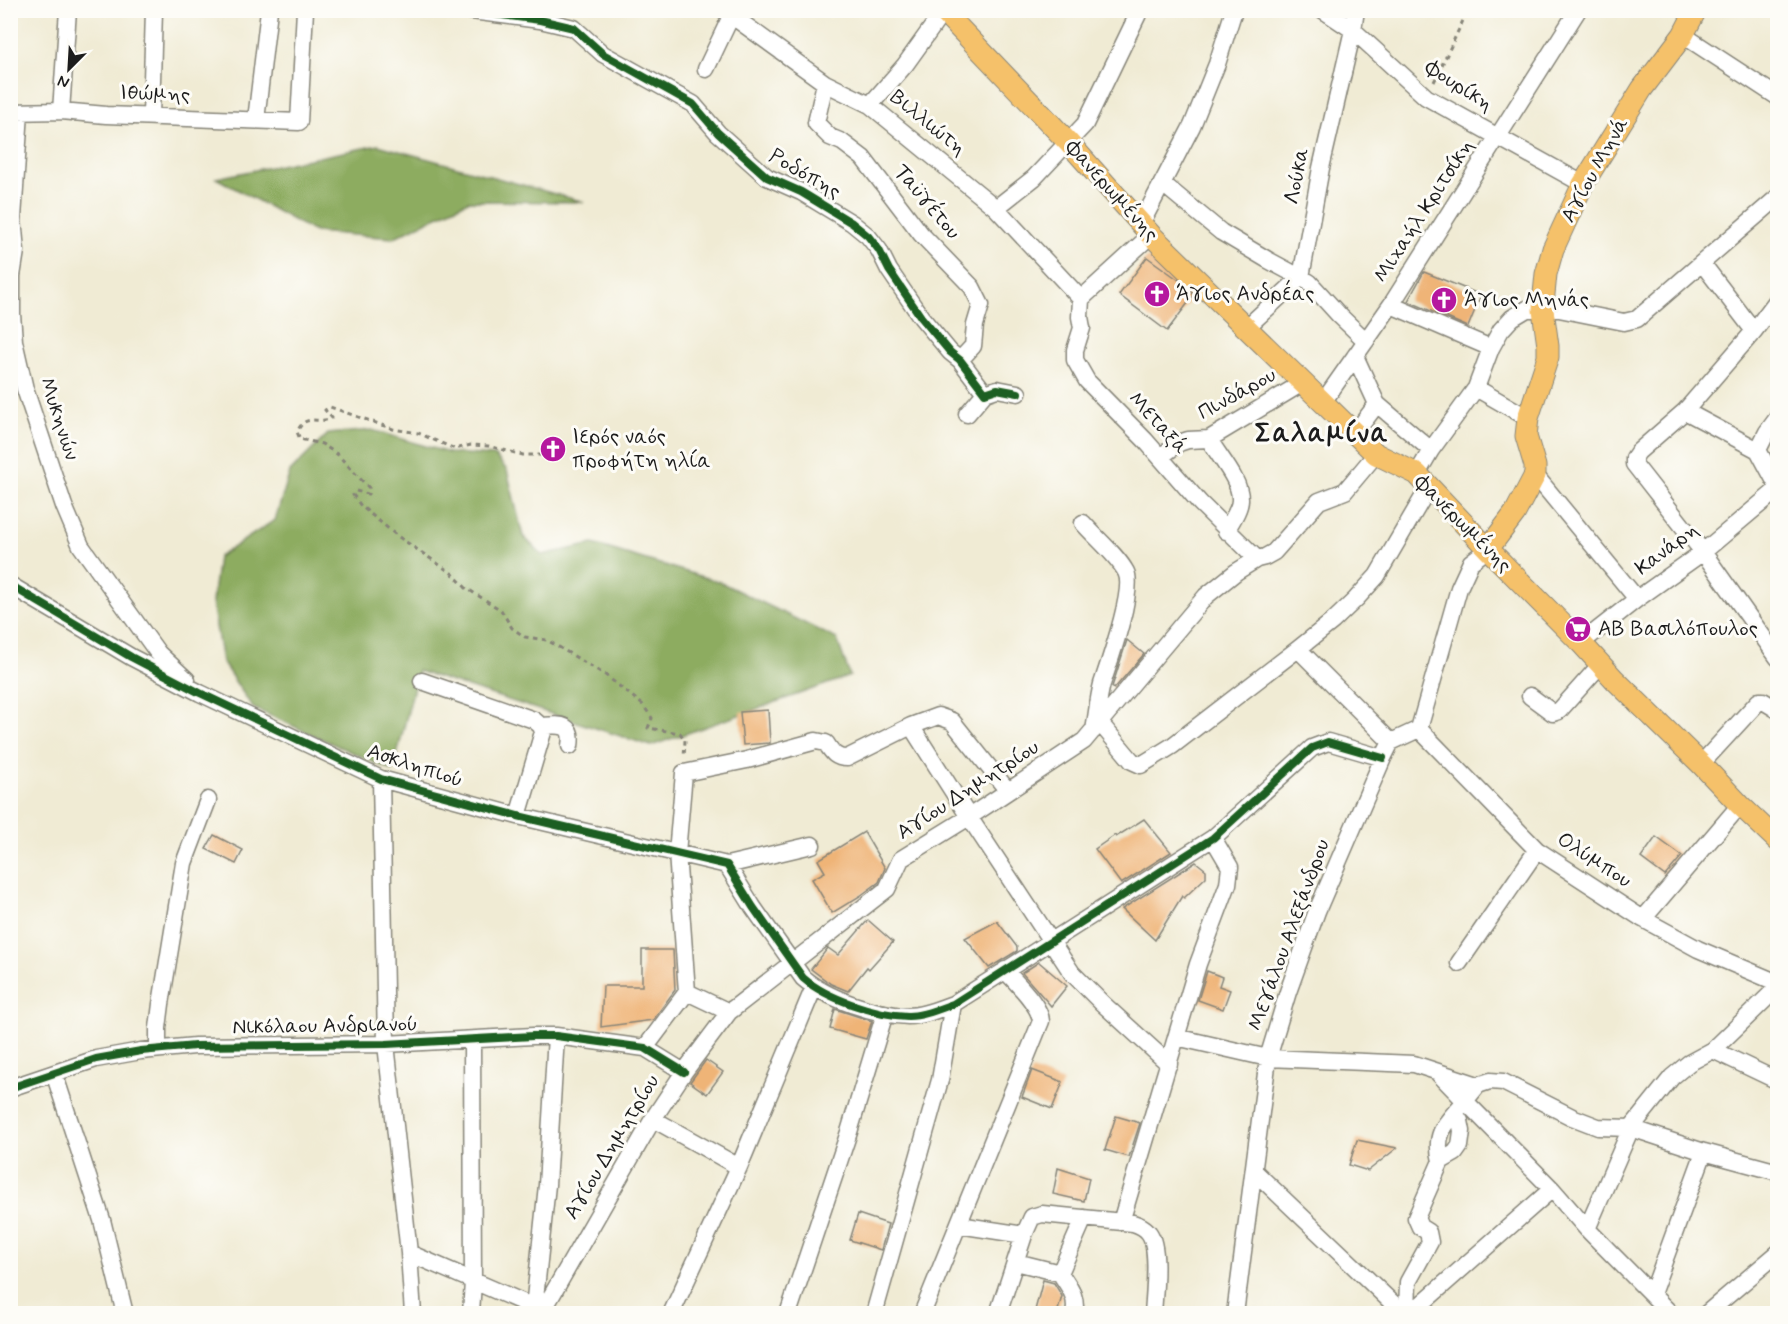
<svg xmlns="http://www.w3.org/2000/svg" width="1788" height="1324" font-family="Mynerve,sans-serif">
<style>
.forest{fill:#8dac60;stroke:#54643e;stroke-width:1.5}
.building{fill:#efb477}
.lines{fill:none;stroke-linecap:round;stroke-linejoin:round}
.minor-casing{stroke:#868478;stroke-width:19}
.major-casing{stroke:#868478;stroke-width:23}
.path{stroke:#868478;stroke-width:3;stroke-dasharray:4.5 4.5;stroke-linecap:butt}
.minor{stroke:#fff;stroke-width:16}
.major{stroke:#f5c16b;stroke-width:21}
.cycleway-casing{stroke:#fdfcf7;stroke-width:11}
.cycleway{stroke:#1b5e20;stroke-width:8}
.labels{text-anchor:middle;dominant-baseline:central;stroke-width:6;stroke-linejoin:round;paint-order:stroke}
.street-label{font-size:21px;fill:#1c1c1c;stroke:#fdfcf7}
.poi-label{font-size:21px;fill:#1c1c1c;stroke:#fdfcf7;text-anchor:start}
.district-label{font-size:27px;font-weight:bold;letter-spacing:1.5px;fill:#1c1c1c;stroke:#fdfcf7}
</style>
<rect width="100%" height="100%" fill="#fdfcf7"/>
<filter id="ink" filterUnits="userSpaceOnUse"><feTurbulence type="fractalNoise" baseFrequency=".0167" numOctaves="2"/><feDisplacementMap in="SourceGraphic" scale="12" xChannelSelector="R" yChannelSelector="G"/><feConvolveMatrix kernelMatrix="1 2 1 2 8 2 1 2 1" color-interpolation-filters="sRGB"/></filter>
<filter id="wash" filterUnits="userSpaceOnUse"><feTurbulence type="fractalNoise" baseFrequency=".008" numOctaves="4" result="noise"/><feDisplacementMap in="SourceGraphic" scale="24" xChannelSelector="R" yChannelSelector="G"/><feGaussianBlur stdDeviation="1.35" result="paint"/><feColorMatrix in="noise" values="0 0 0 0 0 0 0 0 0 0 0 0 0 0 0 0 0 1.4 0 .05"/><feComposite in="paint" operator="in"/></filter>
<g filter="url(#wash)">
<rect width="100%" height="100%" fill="#f0ebd4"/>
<path class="forest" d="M378,145l206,57 -116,-1 -75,37 -78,-6 -99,-54z
M372,430l77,23 46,3 12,14 16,66 19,19 51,-11 127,38 117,57 13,37 -199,70 -233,-75 -25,100 -140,-63 -31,-46 -10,-60 6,-45 57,-37 15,-48 38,-38z"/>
<g id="blocks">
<path class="building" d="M1147,257l36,26 11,12 -27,36 -48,-36z
M1424,272l57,23 -13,32 -60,-26z
M1127,640l17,14 -30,35 -2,-2z
M768,710l2,33 -27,2 -3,-33z
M1144,819l27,33 -50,32 -26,-35 20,-14 1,2z
M864,832l21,36 -6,14 -19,14 -28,17 -20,-34 13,-7 -7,-12z
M214,835l29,15 -7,14 -30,-15z
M1656,837l26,19 -17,20 -24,-18z
M1196,862l10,8v7l-22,21 -2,-2 -27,44 -33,-31z
M868,920l25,22 -24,27 -2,-2 -19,24 -17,-7 -20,-15 17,-21 10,7z
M997,921l20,26v4l-28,17 -24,-30z
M642,950h31l2,40 -22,30 -52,7 2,-41h39z
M1039,962l28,24 -16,20 -29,-33z
M1207,971l15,6 -3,9 11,4 -7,19 -25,-9z
M835,1009l37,12 -6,18 -36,-10z
M706,1060l17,12 -16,22 -17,-12z
M1032,1070l31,12 -11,27 -30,-12z
M1116,1116l24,7 -11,34 -24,-7z
M1357,1140l40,8 -29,23 -19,-6z
M1058,1168l31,10 -5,23 -31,-7z
M858,1214l30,10 -7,26 -31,-10z
M1043,1280l11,3 8,13 -5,18h-23z"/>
</g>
</g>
<g filter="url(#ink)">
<use href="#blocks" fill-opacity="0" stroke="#868478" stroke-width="1.5"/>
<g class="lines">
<defs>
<path id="minor" d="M464,10l76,10 34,8 29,26 90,50 25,29 49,44 34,15 51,31 16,13 11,14 10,20 32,47 29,35 10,8 25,33 12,-4 21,4
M724,10l101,73 45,22 126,103 85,91
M1323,10l30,20 73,67 157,87
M1683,35l95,62
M706,69l28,-59
M825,83l-9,40 14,14 12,5 21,16 58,76 51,53 9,18 -6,20 -2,21 -13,14
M870,105l35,-40 38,-53
M61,111l7,-101
M10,112l51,-1 45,4 193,7 6,-112
M20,112l-7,106 3,33 -4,25v38l2,27 11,48 39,117 17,40 77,107 29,27
M151,116l3,-106
M256,120l13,-110
M1162,183l59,49 47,28 41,22 31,34 26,25
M996,208l38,-30 51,-54 55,-114
M1141,224l51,-98 25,-62 17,-54
M1081,299l-1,18 2,11 -7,22v10l12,21 58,59 55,63 57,56
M1081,299l70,-64
M1391,305l100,43
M1246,328l55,-51 20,-109 32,-138 3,-20
M1754,331l24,-32
M1355,356l22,48 54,46
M1476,388l52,30
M1323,402l68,-97 187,-295
M1685,411l69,-80 -52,-68
M967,414l18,-21
M1355,433l22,-29
M1209,439c9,17 32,41 31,61 0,9 -9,22 -14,31
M1758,450l9,-18 11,-15
M1160,457l19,-14 9,-3 21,-1 95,-57
M1417,474l14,-24 45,-62 15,-40 10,-18 11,-12 15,-9h32l65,13 13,-3 141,-122
M1535,475l102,124
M1778,487l-20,-37 -73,-39 -47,41 -4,6v6l69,88 75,106
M1083,523c13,15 34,32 43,49 9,17 -17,91 -24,112 -4,15 -5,31 -8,46
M10,585l121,72 69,36 181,86 137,37 209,49 26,42 50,71c24,21 73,37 105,38 15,0 31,-7 45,-12l260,-166 99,-90 16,-6 55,16
M1581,643l56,-44 66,-47 75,-63
M1298,649l93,93
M422,681l112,39 7,6 2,6 -25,84
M1530,696l23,17 6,-2 42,-47
M1100,723l32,38 9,4 31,-19 126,-97 35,-28 23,-22 21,-23 52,-89
M541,726c18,-1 33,-4 29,20
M911,726l58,91 103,156 30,30 67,61
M1419,729l118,121 106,69 55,30 80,34
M1419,729l40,-141 12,-26 17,-13
M1701,764l58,-63h4l15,9
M381,779l5,265 23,209 4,61
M727,865l85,-20
M1643,919l97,-114
M1459,963l78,-113
M687,992l-10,-139 7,-80 63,-13 69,-19 10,2c6,9 9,15 21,15l64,-32 27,-10 14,5 56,70
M1176,1037l92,21 146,6 64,21 -13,16 87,88 35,40 84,85
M645,1048l42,-56 42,20
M158,1049v-21l3,-24 23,-141 24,-63
M1713,1050l65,31
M1437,1072l28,29c-17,21 -32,30 -24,60
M54,1073l48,147 23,94
M1478,1085l12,-4 13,1 69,35 26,10 33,1 73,24 74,20
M10,1088l86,-29 45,-8 54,-5 191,-2 147,-8h23l89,12 39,24
M653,1119l86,48
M1254,1171l150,143
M1121,1222l77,-258 30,-80 2,-17 -17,-29
M959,1225l65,10
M1587,1229l44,-101 41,-51 17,-14 24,-13 65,-63
M409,1253l134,58
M1016,1262l44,11c9,14 18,24 14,41
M1060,1273l24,-55
M1652,1294l52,-142
M534,1308l13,-123 9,-149
M471,1314l2,-33 -1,-241
M541,1314l112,-195 31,-47 45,-60 158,-123 14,-30 68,-42 115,-76 122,-145 30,-24 21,-13 8,-2 9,-5 45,-51 26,-10 31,-37
M671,1314l68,-147 75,-180
M788,1314l61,-182 36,-119
M874,1314l66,-234 13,-76
M922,1314l119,-293c-1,-16 -25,-38 -36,-51
M998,1314l26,-79 8,-18 10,-3 91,9c6,2 12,4 16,10 11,15 5,62 4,81
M1235,1314l33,-256 20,-66 29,-81 66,-153 8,-16 28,-13
M1407,1314l1,-32 22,-40 -2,-10 -8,-5 -4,-9 25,-57 14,-8 5,-7 2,-15 -2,-10 -5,-8
M1410,1314l142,-125
M1706,1314l72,-61"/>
<path id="major" d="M942,10l126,132 83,93 225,219 41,20 71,75 93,94 34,37 86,84 39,41 38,36
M1488,549l27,-36 20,-38v-9l-9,-30 2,-18 20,-61v-11l-5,-36 1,-16 2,-20 7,-25 30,-65 59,-95 41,-54 13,-25"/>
</defs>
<use href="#minor" class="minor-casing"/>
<use href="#major" class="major-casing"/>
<path class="path" d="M1434,82l34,-72
M542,455h-19l-35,-9 -17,-1 -16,4 -37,-16 -25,-4 -63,-22 -5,3 7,8c-15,7 -26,-6 -35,14l3,7 22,5 15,10 32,34 -1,6 -12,-3 -3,4 8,11 35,29 57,39 13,14 35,22 11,18 13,9 22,3 57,34 39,31 9,13 -4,10 32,5 5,7 -1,18"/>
<use href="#minor" class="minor"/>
<use href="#major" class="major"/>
<defs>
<path id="cycleway" d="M464,10l76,10 34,8 29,26 90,50 25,29 49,44 34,15 51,31 16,13 11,14 10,20 32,47 29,35 10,8 25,33 12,-4 21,4
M10,585l121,72 69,36 181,86 137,37 209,49 26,42 50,71c24,21 73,37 105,38 15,0 31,-7 45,-12l260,-166 99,-90 16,-6 55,16
M10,1088l86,-29 45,-8 54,-5 191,-2 147,-8h23l89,12 39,24"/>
</defs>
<use href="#cycleway" class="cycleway-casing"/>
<use href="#cycleway" class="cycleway"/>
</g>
</g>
<defs>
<symbol id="church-disc" viewBox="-11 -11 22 22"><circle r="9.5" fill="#b5179e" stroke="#fdfcf7"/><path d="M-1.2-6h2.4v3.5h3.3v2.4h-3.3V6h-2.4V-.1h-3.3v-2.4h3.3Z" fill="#fff"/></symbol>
<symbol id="supermarket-disc" viewBox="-11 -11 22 22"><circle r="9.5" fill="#b5179e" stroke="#fdfcf7"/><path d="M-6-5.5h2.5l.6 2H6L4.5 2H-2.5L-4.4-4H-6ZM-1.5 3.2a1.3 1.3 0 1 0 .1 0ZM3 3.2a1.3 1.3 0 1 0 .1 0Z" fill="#fff"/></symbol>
</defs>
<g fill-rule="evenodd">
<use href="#church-disc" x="1142" y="279" width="30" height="30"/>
<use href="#church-disc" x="1429" y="285" width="30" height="30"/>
<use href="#church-disc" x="538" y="434" width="30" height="30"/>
<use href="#supermarket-disc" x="1563" y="614" width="30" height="30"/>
</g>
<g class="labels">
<g class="street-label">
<text transform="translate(1459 86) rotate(33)">Φουρίκη</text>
<text transform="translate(155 94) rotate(2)">Ιθώμης</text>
<text transform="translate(928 123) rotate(39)">Βιλλιώτη</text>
<text transform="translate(1595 170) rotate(-61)">Αγίου Μηνά</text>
<text transform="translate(805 174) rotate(30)">Ροδόπης</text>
<text transform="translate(1297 176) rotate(-79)">Λούκα</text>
<text transform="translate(1112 191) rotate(48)">Φανερωμένης</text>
<text transform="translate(927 202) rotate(50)">Ταϋγέτου</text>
<text transform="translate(1424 211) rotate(-57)">Μιχαήλ Κριτσίκη</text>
<text transform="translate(1237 394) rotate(-29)">Πινδάρου</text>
<text transform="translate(59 419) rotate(72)">Μυκηνών</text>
<text transform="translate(1158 423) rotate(47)">Μεταξά</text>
<text transform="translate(1463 524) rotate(45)">Φανερωμένης</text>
<text transform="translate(1667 549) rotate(-37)">Κανάρη</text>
<text transform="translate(415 766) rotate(18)">Ασκληπιού</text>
<text transform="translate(968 790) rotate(-33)">Αγίου Δημητρίου</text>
<text transform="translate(1594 860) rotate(33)">Ολύμπου</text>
<text transform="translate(1289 935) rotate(-70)">Μεγάλου Αλεξάνδρου</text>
<text transform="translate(325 1026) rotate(-1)">Νικόλαου Ανδριανού</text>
<text transform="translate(612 1147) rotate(-59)">Αγίου Δημητρίου</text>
</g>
<g class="poi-label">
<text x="1176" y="294">Άγιος Ανδρέας</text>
<text x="1464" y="300">Άγιος Μηνάς</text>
<text x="572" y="437">Ιερός ναός<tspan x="572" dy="24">προφήτη ηλία</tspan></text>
<text x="1598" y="629">ΑΒ Βασιλόπουλος</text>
</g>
<g class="district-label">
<text x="1322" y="434">Σαλαμίνα</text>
</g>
</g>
<rect width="1788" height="1324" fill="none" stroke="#fdfcf7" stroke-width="36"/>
<g transform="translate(69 69) rotate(204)" stroke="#fdfcf7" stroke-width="4.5" paint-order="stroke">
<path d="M0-4.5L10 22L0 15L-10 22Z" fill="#1c1c1c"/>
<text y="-9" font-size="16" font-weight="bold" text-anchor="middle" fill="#1c1c1c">N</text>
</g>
</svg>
